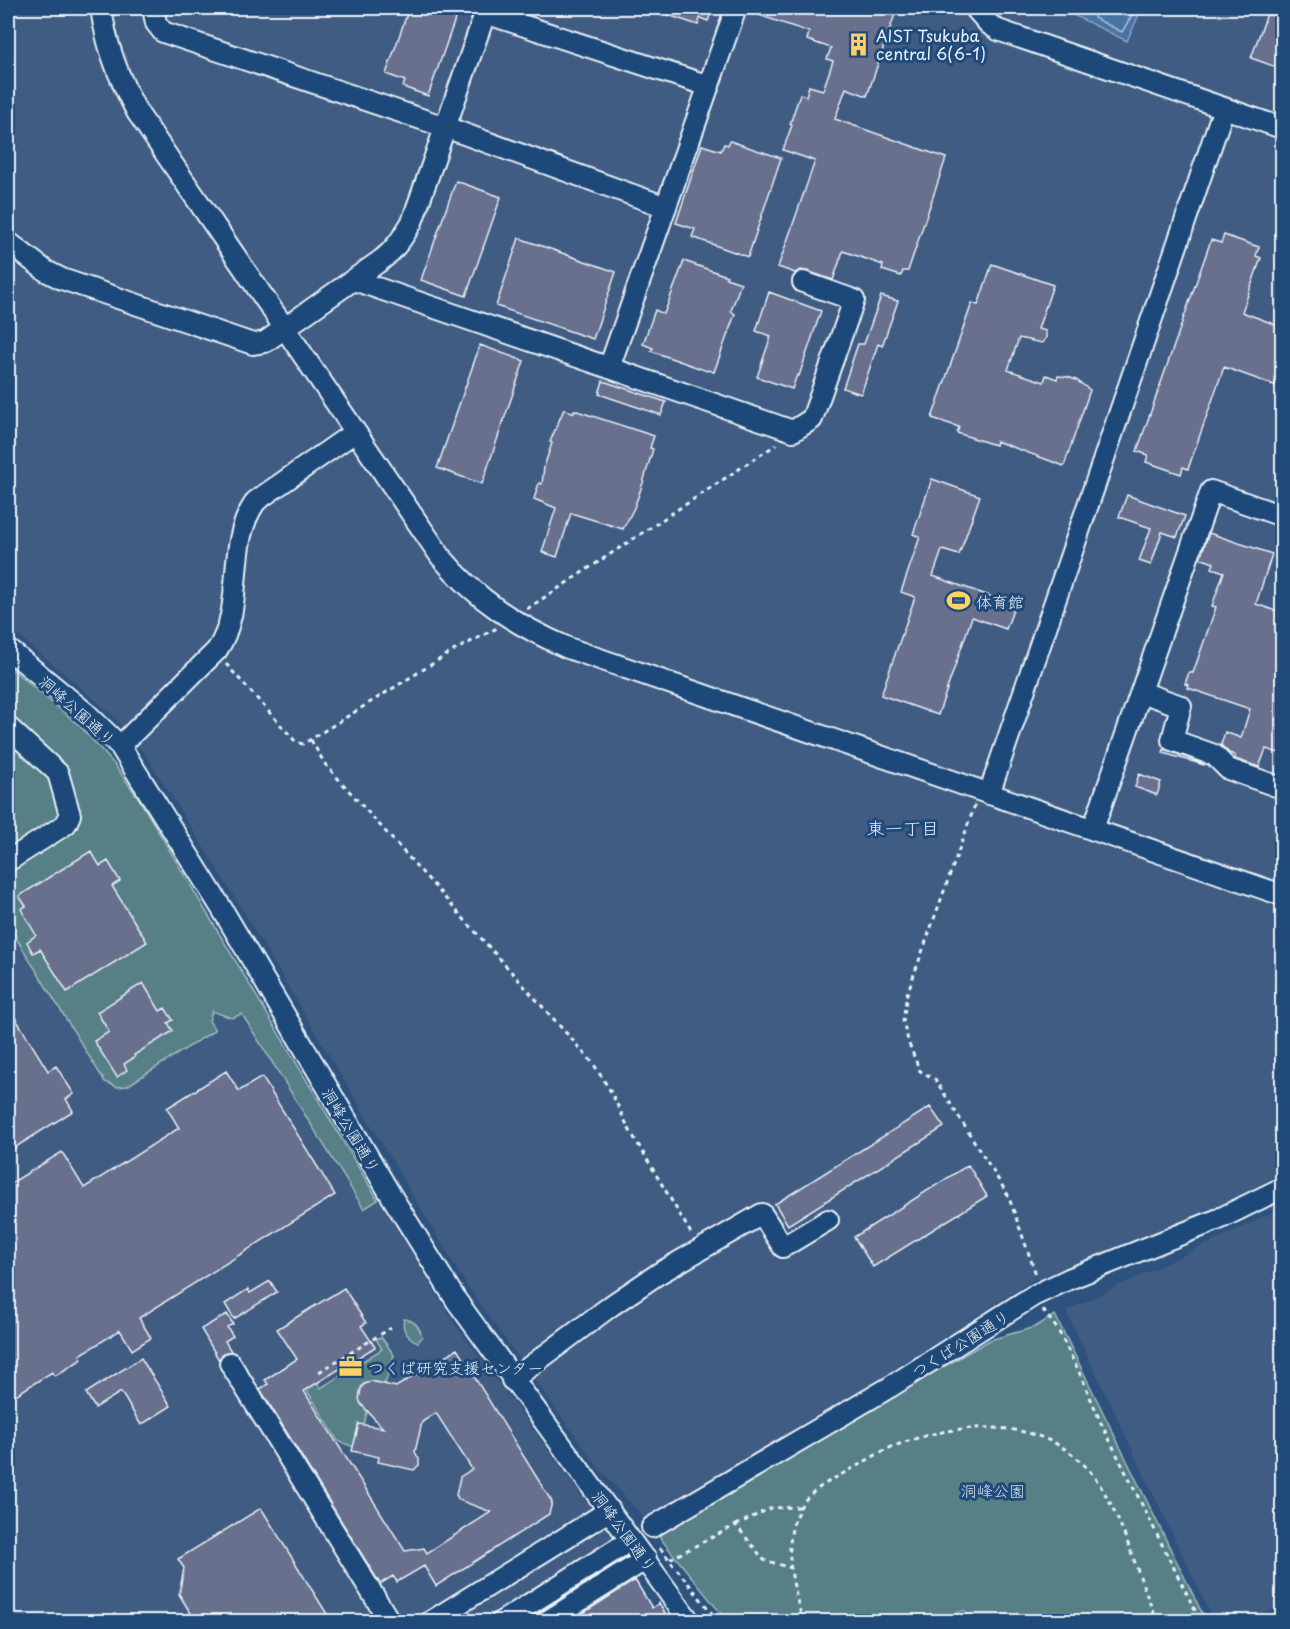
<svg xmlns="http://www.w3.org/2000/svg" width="1290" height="1629" font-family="'Playpen Sans','Klee One',sans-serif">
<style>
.built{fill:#405b82}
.green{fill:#567f86;stroke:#9fb8bf;stroke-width:1.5}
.water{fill:#4873a2;stroke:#88a5c4;stroke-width:1.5}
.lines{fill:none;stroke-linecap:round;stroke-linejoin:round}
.shore{stroke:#a8bfd6;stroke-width:1.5}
.building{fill:#69708d;stroke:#e8f1f8;stroke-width:1.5}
.minor-casing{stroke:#e8f1f8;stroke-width:24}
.path{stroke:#e8f1f8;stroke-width:3;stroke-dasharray:4.5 4.5;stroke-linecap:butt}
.minor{stroke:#1f4a7a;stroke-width:20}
.labels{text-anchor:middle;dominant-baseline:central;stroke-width:6;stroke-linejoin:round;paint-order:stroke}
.poi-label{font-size:16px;fill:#e8f1f8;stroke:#1f4a7a;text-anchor:start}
.street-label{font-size:16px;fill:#e8f1f8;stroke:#1f4a7a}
.park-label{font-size:16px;fill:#d2e0e7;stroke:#1f4a7a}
.neighbourhood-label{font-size:18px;fill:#e8f1f8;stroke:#1f4a7a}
</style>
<rect width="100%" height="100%" fill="#2e527e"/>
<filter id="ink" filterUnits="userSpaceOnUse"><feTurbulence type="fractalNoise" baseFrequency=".0167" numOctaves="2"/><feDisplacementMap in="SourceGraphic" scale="12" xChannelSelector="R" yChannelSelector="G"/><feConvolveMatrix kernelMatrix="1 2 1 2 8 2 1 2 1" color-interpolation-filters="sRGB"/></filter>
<g filter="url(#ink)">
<path class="built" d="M8,8h1274v1163l-37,24 -201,87 -8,-4 -149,96 -91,54 2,4 -150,90 -50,-55 -129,-178 -232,-388 -90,-144 -35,-43 -104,-87z
M8,666l72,60 34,38 25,35 313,521 166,224 -125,77h-485z
M1282,1208v397l-36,16h-32l-148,-310z"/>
<path class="green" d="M8,666l72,60 34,38 25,35 239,401 -14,9 -122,-195 -10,4 -20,-7 -3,10 6,9 -88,56 -10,1 -12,-5 -97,-157z
M1055,1315l151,306h-479l-71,-88 334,-193 45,-13z
M404,1319c11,1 16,8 18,18l-4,5c-10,-4 -17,-12 -14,-23z
M381,1337l13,18 -9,29c-5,-1 -11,-3 -16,-2 -14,2 -11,22 -1,27l-4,16 -6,-1 -4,23 -16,-6 -43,-70 10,-6 16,23 61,-39 -6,-10z"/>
<path class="water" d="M1095,8h47l-15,33 -54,-26z
M964,1610l6,11h-29l6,-4z"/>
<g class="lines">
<path class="shore" d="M1095,8l-1,10 28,14 14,-24"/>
</g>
<path class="building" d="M409,8h50l-31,88 -25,-9 2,-6 -19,-7z
M654,8h59l-5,13 -8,-3 -2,7 -45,-15z
M746,8h151l-30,88 -21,-8 -11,31 111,39 -38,113h-5l-2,5 -19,-6 1,-5 -40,-14 -10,29 -26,-9 -6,-1 -6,3 -17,-6 37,-106 -32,-11 9,-25 -2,-1 10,-30 6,2 3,-10 14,4 10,-29 -6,-2 4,-11 -24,-8 2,-8 -62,-21z
M1267,14l15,5v50l-31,-11z
M730,141l51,17 -33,99 -56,-20 3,-8 -19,-6 26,-78 19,6 3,-7 4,1z
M456,181l45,16 -35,99 -45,-16z
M1224,235l35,12 -3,9 5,2 -19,54 40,15v61l-58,-21 -36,102 -5,-2 -2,7 -35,-12 2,-7 -11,-4 74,-211 10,3z
M519,238l97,34 -23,67 -97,-33z
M684,261l43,15 -1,2 15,5 -10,28 4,3 -21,58 -6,-2 -1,1 -56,-20 2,-3 -10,-4 12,-34 9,4z
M992,264l61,21 -15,44 8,2v7l-4,5 -23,-5 -11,32 36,12 2,-7 11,4 1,-3 10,1 8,3 14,10 -26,76 -68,-25 -1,4 -38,-12 2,-6 -27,-9 40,-115 6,2z
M769,292l52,19 -22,65 -2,-1 -5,14 -35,-12 14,-41 -15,-5z
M881,296l17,5 -16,45 -4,-2 -17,50 -18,-6 15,-44h6z
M480,345l44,16 -42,123 -45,-16z
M603,381l63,21 -5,13 -62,-21z
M564,409l10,4v-3l80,26 -4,12 3,1 -10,34 -9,25 -11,21 -52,-16 -14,44 -15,-5 14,-44 -22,-9 5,-16 3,1 2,-17 8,-24 -2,-1z
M932,479l48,17 -21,59 -17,-5 -9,26 82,29 -9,24 -34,-12 -34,98 -57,-20 34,-98 -14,-5 19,-55 -7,-3z
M1127,495l58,21 -8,21 -15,-5 -11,33 -12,-4 12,-33 -32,-11z
M1209,533l63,21 -16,50 26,9v130l-3,10 -13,-4 -7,18 -24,-8v-4l-6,-2 -8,-8 4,-13 16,6 9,-29 -62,-21 1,-3 -4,-1 4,-12 4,1 23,-66 -4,-1 12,-34 -12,-4 2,-5 -14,-5z
M1164,749l40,15v1l-41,-12z
M1139,774l22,8 -4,13 -22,-8z
M91,851l9,15 8,-5 12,20 -8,5 35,56 -80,50 -27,-43 -7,4 -6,-11 9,-7 -15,-26 5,-3 -7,-10z
M143,983l17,28 5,-3 8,12 -5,3 5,8 -39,24 1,2 -11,7 3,6 -10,7 -23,-36 15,-9 -12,-20z
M8,1006l40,65 8,-5 18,28 -8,5 7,12 -65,41z
M226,1071l13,20 23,-14 73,118 -196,123 12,20 -19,12 -12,-20 -40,25 2,4 -27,17 -3,-4 -44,28v-177l5,-4 -5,-8v-26l54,-33 22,36 95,-60 -12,-20z
M930,1107l14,20 -156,98 -13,-21z
M968,1165l19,31 -114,71 -19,-30z
M270,1281l7,11 -43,27 -9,-15 23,-15 2,4z
M344,1288l22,35 -5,3 14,21 -71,44 101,160 19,-3 3,5 64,-41 -32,-12 -3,-5 4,-18 12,-8 -36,-56 -14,9 -7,30 4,7v6l-5,5 -36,-8 1,-5 -27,-6 7,-27 24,4 -22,-24 -2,-5 2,-10 2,-4 8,-4 25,6 61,-38 95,153 -3,12 -113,72 -12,-20 -27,16 -4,-6 -13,8 -120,-195 8,-5 -3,-4 32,-21 -20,-30z
M227,1314l6,10 -6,3 6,9 -8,5 6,10 -8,2 -4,7 -18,-31z
M141,1358l30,48 -30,19 -20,-33 -26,16 -9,-15z
M261,1508l71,114h-136l-17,-28 5,-26 -6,-9z
M635,1580l17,28 7,-5 7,12 -11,7h-86z"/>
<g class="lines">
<defs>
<path id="minor" d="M101,8c5,37 18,71 36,104l304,445c37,44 75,68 127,91l714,247
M153,8l3,15 7,9 282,95 221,80
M975,8l14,16 9,6 284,98
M485,13l224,73
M8,242l38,29 16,8 191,65 12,-2 115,-81c15,-11 23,-24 32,-39l75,-214
M354,280l439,151 19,-12 42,-119 -51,-18
M609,368l126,-357
M8,649l78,64 34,33 102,163 170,288 64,103 234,322
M1141,692l40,14 -9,34 42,15 14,14 54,19
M8,727l50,46 12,42 -4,9 -58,37
M120,746l97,-96c30,-45 7,-104 39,-149l99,-69
M989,794l235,-686
M1093,829l118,-338 71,25
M230,1363l160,259
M512,1380l100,-75 46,-31 104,-60 21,33 45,-27
M652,1527l238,-140 143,-91 36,-17 150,-60 63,-31
M430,1622l180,-112
M501,1622l119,-75
M546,1622l100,-63"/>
</defs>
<use href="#minor" class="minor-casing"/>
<path class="path" d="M527,609l250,-165
M226,664l70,78 7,2 150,-93 44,-23
M311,740l14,24 268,299 18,29 18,37 63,106
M975,805l-68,189 -4,27 6,23 11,27 15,8 73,116 29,82
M1043,1310l15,20 24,48 19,45 100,199
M319,1372l72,-44
M736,1525l35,-17 30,-1
M660,1548l59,74
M670,1559l66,-34 28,35 27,8
M803,1622c-10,-37 -23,-80 -2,-116 10,-17 33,-27 50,-37 12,-6 24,-14 36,-20 58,-25 140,-35 191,10 41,36 57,114 80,163
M1282,1622v-1"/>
<use href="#minor" class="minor"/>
</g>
</g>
<defs>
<symbol id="building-bare" viewBox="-9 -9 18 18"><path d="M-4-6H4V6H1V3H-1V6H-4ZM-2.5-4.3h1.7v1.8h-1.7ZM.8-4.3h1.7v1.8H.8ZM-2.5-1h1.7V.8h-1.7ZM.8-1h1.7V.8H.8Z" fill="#ffd166" stroke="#1f4a7a" stroke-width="2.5" paint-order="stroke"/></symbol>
<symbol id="stadium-bare" viewBox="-9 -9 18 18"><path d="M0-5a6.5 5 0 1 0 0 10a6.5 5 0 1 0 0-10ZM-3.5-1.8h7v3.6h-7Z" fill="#ffd166" stroke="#1f4a7a" stroke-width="2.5" paint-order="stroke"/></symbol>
<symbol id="office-bare" viewBox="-9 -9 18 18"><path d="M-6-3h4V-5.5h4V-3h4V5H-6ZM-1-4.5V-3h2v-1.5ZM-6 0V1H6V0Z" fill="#ffd166" stroke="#1f4a7a" stroke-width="2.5" paint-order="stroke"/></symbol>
</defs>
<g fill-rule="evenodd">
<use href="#building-bare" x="842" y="28" width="33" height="33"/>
<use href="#stadium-bare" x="942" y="584" width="33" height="33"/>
<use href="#office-bare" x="334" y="1350" width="33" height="33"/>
</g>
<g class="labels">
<g class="poi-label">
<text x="876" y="35">AIST Tsukuba<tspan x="876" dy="18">central 6(6-1)</tspan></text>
<text x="976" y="601">体育館</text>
<text x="368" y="1367">つくば研究支援センター</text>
</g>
<g class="street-label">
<text transform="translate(78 710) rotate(42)">洞峰公園通り</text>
<text transform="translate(352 1130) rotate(59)">洞峰公園通り</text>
<text transform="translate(960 1343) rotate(-32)">つくば公園通り</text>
<text transform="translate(625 1531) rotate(54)">洞峰公園通り</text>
</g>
<g class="park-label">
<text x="993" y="1490">洞峰公園</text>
</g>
<g class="neighbourhood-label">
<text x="903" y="827">東一丁目</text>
</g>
</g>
<rect width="1290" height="1629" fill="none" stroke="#1f4a7a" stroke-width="30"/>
<rect x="15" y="15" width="1260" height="1599" fill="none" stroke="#e8f1f8" stroke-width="2" filter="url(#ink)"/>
</svg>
